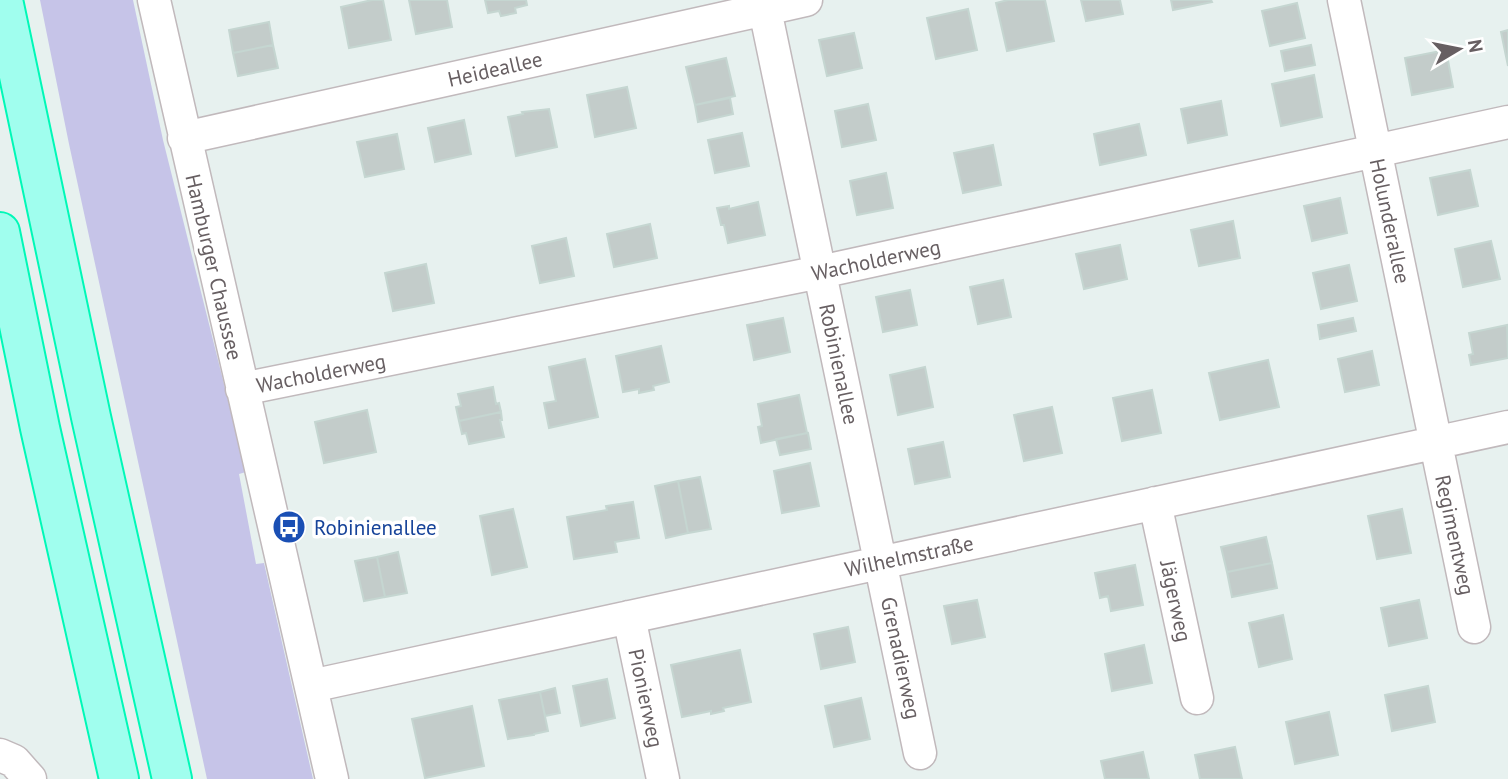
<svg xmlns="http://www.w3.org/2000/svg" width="1508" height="779" font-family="'PT Sans',sans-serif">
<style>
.green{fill:#c6c4e8}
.building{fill:#c3ccca;stroke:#c5d6d1;stroke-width:2}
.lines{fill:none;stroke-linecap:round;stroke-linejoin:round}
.minor-casing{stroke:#c1b9bc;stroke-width:35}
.trunk-casing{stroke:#00f8b7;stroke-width:42}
.minor{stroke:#fff;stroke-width:32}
.trunk{stroke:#a0feee;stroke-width:38}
.labels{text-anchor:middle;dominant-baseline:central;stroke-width:7;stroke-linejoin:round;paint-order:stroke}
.street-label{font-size:21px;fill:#675f62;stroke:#fff}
.transit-label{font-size:21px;fill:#164399;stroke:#fff;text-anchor:start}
</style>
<rect width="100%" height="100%" fill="#e7f1ef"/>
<path class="green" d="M40,0h93l30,140 83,332 -7,2 17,90 8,-1 49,216h-106l-138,-635z"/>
<path class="building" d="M372,0h11l8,40 -42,8 -8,-41z
M409,0h38l5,27 -36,7z
M485,0h41l1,5 -12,3 1,5 -15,3 -2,-5 -11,2z
M1008,0h37l9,41 -47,10 -11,-48z
M1081,0h39l3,14 -37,7z
M1171,0h40l1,2 -39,8z
M1297,3l8,35 -35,8 -8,-35z
M968,9l9,41 -41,9 -9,-41z
M269,22l4,23 -40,8 -4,-23z
M1508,30v36l-7,-34z
M854,33l8,35 -35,8 -8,-36z
M273,45l5,23 -40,8 -5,-23z
M1311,45l4,20 -30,6 -4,-20z
M1446,50l7,37 -41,8 -7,-37z
M726,58l9,38 -40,9 -9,-38z
M1314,75l8,42 -41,9 -9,-42z
M627,87l9,41 -41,9 -8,-42z
M730,98l3,16 -35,8 -3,-17z
M1221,101l6,34 -39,8 -7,-34z
M868,104l8,36 -34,7 -7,-36z
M549,109l8,38 -41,9 -8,-39 15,-3 -1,-2z
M464,120l7,34 -36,8 -7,-34z
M1139,124l7,31 -46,10 -6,-31z
M742,133l7,33 -34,7 -7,-33z
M397,134l7,35 -39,8 -8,-35z
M993,145l8,40 -38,8 -9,-40z
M1470,170l8,36 -40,9 -8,-37z
M886,173l7,35 -36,7 -7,-34z
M1340,198l7,35 -35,8 -8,-35z
M758,202l7,33 -37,8 -4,-18h-3l-4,-17 12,-2v3z
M1233,221l7,37 -41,8 -8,-36z
M650,224l7,34 -43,9 -7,-33z
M566,238l8,38 -34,7 -8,-37z
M1491,241l9,38 -37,8 -8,-38z
M1120,245l7,34 -43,10 -8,-35z
M426,264l8,39 -41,8 -8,-38z
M1349,265l8,36 -36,8 -8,-36z
M1003,280l8,37 -33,7 -8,-37z
M910,290l7,35 -34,7 -7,-35z
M783,318l7,34 -36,8 -7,-35z
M1353,318l3,13 -36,8 -2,-14z
M1507,325l1,33 -37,7 -2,-10 4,-1 -4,-21z
M661,346l8,36 -16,4 1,4 -15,3v-4l-16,3 -7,-36z
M1372,351l7,34 -34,7 -7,-33z
M585,359l13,58 -49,11 -5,-25 12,-2 -7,-34z
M1268,360l11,47 -59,13 -11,-47z
M925,367l8,40 -35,8 -8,-40z
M493,387l3,17 3,-1 2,9 -42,9 -3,-14 5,-1 -3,-12z
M1152,390l9,43 -39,8 -9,-43z
M799,395l8,38 -46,10 -3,-16 4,-1 -4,-22z
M1052,407l10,46 -38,8 -10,-46z
M367,410l9,42 -52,11 -9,-41z
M501,412l1,8h-2l4,17 -35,7 -3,-11 -4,1 -3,-13z
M808,433l3,16 -31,6 -4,-16z
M943,442l7,35 -35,7 -7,-35z
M810,463l9,43 -37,7 -8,-42z
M700,477l11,52 -23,4 -10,-52z
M678,481l10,52 -22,5 -11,-52z
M633,502l6,36 -24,4 2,10 -43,7 -7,-42 40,-7 -1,-4z
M513,509l14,58 -35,8 -12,-59z
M1402,509l9,44 -34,6 -9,-43z
M1266,537l6,26 -45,9 -6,-25z
M398,552l9,41 -22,4 -8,-40z
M377,557l8,40 -21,4 -9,-40z
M1272,563l5,25 -45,9 -5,-25z
M1135,565l8,40 -32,6 -3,-15 -8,2 -5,-25z
M977,600l8,37 -33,7 -8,-38z
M1419,600l8,38 -38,8 -8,-38z
M1283,615l9,44 -33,8 -10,-44z
M848,627l7,35 -34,7 -7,-35z
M1144,645l8,38 -40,8 -7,-37z
M740,650l11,52 -28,6 1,3 -13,3v-3l-29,6 -11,-52z
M607,679l8,39 -34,8 -8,-40z
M1428,686l7,36 -43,9 -7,-36z
M555,688l5,25 -15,3 -5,-24z
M540,692l8,39 -14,3v1l-26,4 -9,-39z
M861,698l9,41 -36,8 -9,-41z
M472,706l12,60 -59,12 -13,-59z
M1329,712l9,43 -43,9 -9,-42z
M1235,747l7,32h-42l-5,-24z
M1143,752l6,27h-44l-4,-18z"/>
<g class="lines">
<defs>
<path id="minor" d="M154,0l178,779
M763,0l157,753
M1344,0l130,627
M184,138l622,-138
M242,389l578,-117 688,-150
M1155,503l42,195
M629,617l34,162
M311,686l1197,-259
M0,755l14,6 16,18"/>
<path id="trunk" d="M3,0l88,417 81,362
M0,232l40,196 79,351"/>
</defs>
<use href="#minor" class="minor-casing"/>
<use href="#trunk" class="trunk-casing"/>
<use href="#minor" class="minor"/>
<use href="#trunk" class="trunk"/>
</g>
<defs>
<symbol id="bus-disc" viewBox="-11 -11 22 22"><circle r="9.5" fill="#1a4fb4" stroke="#fff"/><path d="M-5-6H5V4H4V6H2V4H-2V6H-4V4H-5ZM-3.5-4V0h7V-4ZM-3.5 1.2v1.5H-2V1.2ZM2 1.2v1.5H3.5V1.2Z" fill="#fff"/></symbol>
</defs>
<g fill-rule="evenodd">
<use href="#bus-disc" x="270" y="508" width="38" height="38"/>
</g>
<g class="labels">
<g class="street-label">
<text transform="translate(495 69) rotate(-13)">Heideallee</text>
<text transform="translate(1390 221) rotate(78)">Holunderallee</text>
<text transform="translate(876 260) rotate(-12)">Wacholderweg</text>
<text transform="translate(214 267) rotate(77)">Hamburger Chaussee</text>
<text transform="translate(839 364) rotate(78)">Robinienallee</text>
<text transform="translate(321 373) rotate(-11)">Wacholderweg</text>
<text transform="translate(1455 535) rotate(78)">Regimentweg</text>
<text transform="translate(909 556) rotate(-12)">Wilhelmstraße</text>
<text transform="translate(1176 601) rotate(78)">Jägerweg</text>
<text transform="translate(901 658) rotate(78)">Grenadierweg</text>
<text transform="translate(646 698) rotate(78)">Pionierweg</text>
</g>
<g class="transit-label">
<text x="314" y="527">Robinienallee</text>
</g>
</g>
<g transform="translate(1459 49) rotate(80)" stroke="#ffffff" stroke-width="5" paint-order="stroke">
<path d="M0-5L12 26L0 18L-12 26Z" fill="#675f62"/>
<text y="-10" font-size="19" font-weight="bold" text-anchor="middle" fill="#675f62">N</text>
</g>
</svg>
